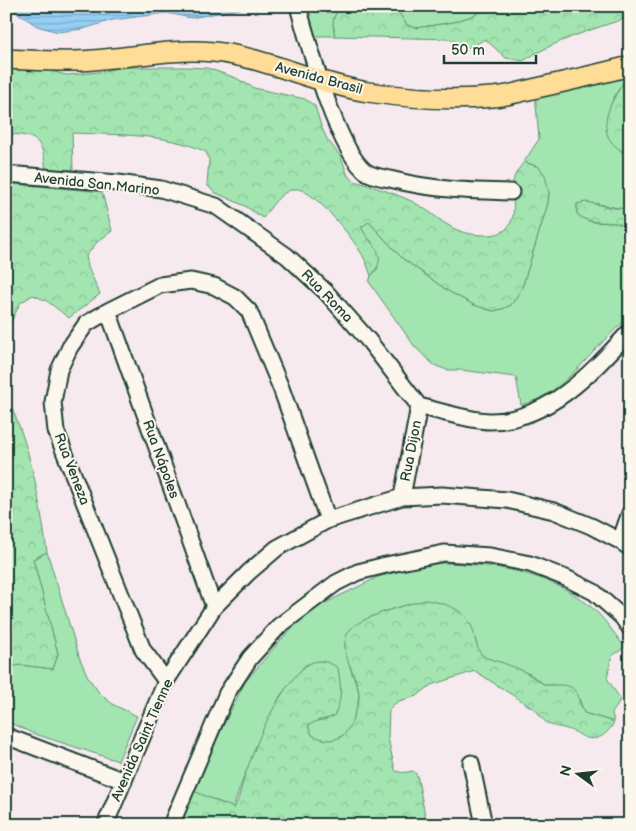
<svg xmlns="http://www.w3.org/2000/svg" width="636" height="831" font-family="'Balsamiq Sans',sans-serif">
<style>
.grass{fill:#a2e5b0;stroke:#609172}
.forest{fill:url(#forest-crowns);stroke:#609172}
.water{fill:url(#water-rules);stroke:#6695a8}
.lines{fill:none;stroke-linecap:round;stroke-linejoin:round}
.minor-casing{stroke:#1f3d34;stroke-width:19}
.major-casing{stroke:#1f3d34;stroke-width:22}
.minor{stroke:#fbf7ec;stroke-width:15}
.major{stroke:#ffdd96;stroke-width:19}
.labels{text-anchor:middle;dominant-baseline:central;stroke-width:4;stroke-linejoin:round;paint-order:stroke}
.street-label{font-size:14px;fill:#1f3d34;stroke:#fbf7ec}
</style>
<defs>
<pattern id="forest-crowns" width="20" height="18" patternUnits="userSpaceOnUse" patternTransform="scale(1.25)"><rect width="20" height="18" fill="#a2e5b0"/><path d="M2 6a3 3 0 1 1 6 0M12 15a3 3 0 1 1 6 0" fill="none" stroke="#8bc598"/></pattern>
<pattern id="water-rules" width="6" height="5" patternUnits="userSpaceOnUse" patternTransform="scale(1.25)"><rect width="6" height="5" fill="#96cff6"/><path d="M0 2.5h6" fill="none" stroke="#7aa9c8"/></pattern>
</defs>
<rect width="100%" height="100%" fill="#f6eaef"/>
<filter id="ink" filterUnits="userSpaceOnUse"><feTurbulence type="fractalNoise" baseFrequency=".02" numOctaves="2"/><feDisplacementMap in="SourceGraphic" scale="10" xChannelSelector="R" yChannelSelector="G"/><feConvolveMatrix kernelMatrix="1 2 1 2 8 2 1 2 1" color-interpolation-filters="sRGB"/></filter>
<g filter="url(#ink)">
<path class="grass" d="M305,6h36c-9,11 -9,17 -6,30h-23z
M394,6h97l-19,10 -18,6 -38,6 -9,-3z
M629,74c-20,30 -29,39 -10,74 2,5 8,7 11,11v50c-18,0 -35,-9 -53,-5v10c17,16 36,2 53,15v10l-6,4 -1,3 7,16v55c-36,26 -62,77 -109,88l-5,-28 -56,-7h-13l-13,-5 -19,-18 -46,-65 2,-6 7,-8 -6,-26 -7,-7 -4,-9 8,-4 33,36 46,33 26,14 19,6 9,-2 9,-4 11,-17 26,-85 1,-10 -10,-26 -15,-5 15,-23 -4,-46z
M47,552l33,107 8,18 12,17 14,11 23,11 -19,45 -86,-28 -26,-12v-54l15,-2 32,4 5,-15 -25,-95z
M441,563c53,1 108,9 149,43 14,11 24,28 35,41l-13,9 -5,22 13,21 -3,7 -5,7 2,9 -30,-9 -6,-18 -24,-10h-9l-15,-11 -47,-17 -5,-8 -5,-18 -84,-21 -27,11c-3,9 -14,32 -13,40 1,12 9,22 10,34 0,5 -2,11 -3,15 -6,25 -19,38 -44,25l-4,-9 8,-6h10l-5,-59 -16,4 -25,31 -37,83 -10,29 -42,-18 54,-108 33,-39 31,-32 69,-34 45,-12z"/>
<path class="forest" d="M341,6h53l13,19 9,3 38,-6 18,-6 19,-10h139v11c-37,12 -74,23 -107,44l-17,-3 -21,-19 -12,7 -8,2 -14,-9 -116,-3c-3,-13 -3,-19 6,-30z
M17,63l50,12 32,-3 23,-5h65l20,1 29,10 18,10 51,11 10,7 6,20 6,13 14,18 7,19 7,5c18,6 37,11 54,19 32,15 39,36 78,35 8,0 16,-2 21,-8 10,-13 3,-30 5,-45 1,-7 6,-14 11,-20l15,5 6,8 4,18 -1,10 -26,85 -11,17 -9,4 -9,2 -19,-6 -26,-14 -46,-33 -33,-36 -8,5c9,19 30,26 10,49 -3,-9 -7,-20 -13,-28 -9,-14 -48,-63 -64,-59 -14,3 -23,18 -31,29l-18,-12 -31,-14 -7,-7 2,-25 -3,-8c-39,-19 -91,-17 -134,-19l1,37 -27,-1c-4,-27 -7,-33 -35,-35l2,-27 -3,-14 -4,-5v-24z
M629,74l1,2v83c-6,-9 -18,-12 -22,-23 -9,-19 11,-47 21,-62z
M6,183l96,9 10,39 -15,11 -11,14 2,11 12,27 -31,24 -22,-17 -14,-6 -13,8 -14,30z
M586,202l28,6 16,1v20c-17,-13 -36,0 -53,-15v-10z
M6,395c25,52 33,101 41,157l-14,7 25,95 -5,15 -32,-4 -15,2z
M426,600c19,3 40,9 47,30 3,9 3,22 12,27 8,4 18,5 26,9 15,5 21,11 34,19 33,0 27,-1 39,28l30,9c-5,11 -15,19 -27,16 -5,-1 -9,-5 -14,-7 -18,-7 -25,-1 -36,-20l-62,-40 -44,14 -14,11 -18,5 -6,4 -4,5 -1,28 7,32c5,4 12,2 18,1l4,4 10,50h-249l13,-35 43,18c6,-10 8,-25 12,-36 13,-35 24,-64 47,-93 13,-16 25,-25 45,-11 3,20 5,30 -4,48 -9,4 -17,3 -26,10l4,9c24,12 37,1 43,-23 2,-5 4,-10 4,-15 1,-21 -24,-46 -10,-66 10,-14 59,-27 77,-31z"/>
<path class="water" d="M7,6h249l-65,12 -24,-5 -54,7 -30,9 -25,3 -21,-6z"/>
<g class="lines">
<defs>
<path id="minor" d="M298,6c10,36 40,149 70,167 8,4 18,5 26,7 39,10 77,11 117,12
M6,174l112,9 43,6 55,17 71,50 39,36 43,49 50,65
M108,311l106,296
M419,406c20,5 52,15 71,15 59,0 103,-50 140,-90
M402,497l17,-91
M620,541l10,-28
M166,681l-23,-31 -87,-219 -3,-29 6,-32 11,-23 16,-23 22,-13 52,-26 31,-4 23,5 21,11 14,14 32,77 47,132
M6,736l118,45
M471,763l13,62
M105,825l61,-144 48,-74 35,-35 28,-24 51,-28 74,-23 40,-2 65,5 47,11 37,15 29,15 10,7
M171,825l56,-132 23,-35 29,-32 57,-43 22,-11 28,-7 58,-12 46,3 40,8 36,14 28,14 28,25 8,11"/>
<path id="major" d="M6,59c29,1 59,4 87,1 41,-3 81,-12 121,-8 51,5 102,32 154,40 40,6 84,9 125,5 15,-1 30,-6 44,-9 31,-7 62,-14 93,-22"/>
</defs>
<use href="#minor" class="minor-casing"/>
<use href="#major" class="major-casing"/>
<use href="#minor" class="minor"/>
<use href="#major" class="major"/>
</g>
</g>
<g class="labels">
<g class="street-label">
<text transform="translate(319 78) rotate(15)">Avenida Brasil</text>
<text transform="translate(97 184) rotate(6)">Avenida San Marino</text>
<text transform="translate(327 296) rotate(46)">Rua Roma</text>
<text transform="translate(411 451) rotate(-79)">Rua Dijon</text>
<text transform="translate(161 459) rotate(70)">Rua Nápoles</text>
<text transform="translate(72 469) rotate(69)">Rua Veneza</text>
<text transform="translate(142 740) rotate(-66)">Avenida Saint Tienne</text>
</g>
</g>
<rect width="636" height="831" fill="none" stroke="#fbf7ec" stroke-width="25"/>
<rect x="12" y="12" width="611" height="806" fill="none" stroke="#1f3d34" stroke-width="2" filter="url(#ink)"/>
<g transform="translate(578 774) rotate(285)" stroke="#fbf7ec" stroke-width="4" paint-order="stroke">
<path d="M0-4L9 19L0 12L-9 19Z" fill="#1f3d34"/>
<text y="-8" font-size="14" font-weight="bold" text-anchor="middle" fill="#1f3d34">N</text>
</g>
<path d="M444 55v8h92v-8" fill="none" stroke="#1f3d34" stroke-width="2.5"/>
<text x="451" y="55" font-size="15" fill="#1f3d34" stroke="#fbf7ec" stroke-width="4" paint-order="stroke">50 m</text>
</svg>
